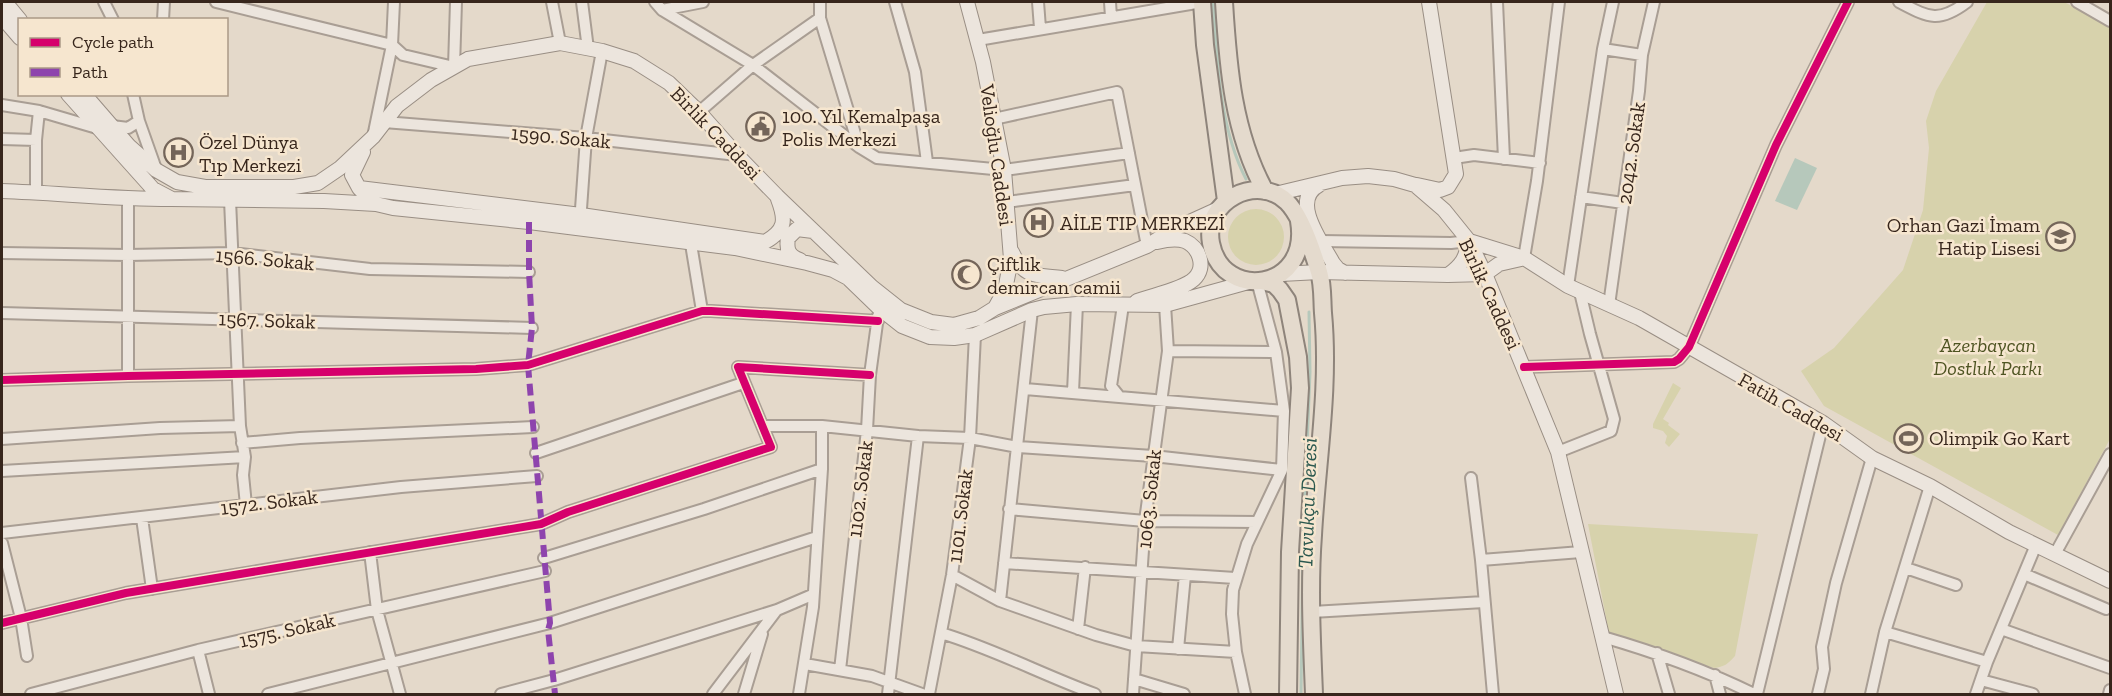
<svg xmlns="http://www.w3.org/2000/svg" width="2112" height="696" font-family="'Zilla Slab',serif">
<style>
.green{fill:#d7d2ac}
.water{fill:#b6c8bb}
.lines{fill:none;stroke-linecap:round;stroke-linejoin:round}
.stream{stroke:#b6c8bb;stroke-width:3}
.street-casing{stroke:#a99e94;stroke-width:14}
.secondary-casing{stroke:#998e84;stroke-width:16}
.primary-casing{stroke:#8e847b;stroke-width:20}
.street{stroke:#ece5dd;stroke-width:10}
.secondary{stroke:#ece5dd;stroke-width:14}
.primary{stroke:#e4dacd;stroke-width:16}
.quiet{stroke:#8e44ad;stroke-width:6;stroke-dasharray:12 6;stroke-linecap:butt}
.cycleway-casing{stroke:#f6e6cf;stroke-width:11}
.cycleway{stroke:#d6006c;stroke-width:8}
.labels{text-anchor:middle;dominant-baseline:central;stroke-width:5;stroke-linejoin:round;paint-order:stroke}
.poi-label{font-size:20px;fill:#37261c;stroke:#f6e6cf;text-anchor:start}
.street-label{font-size:20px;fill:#37261c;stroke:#f6e6cf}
.park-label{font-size:20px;font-style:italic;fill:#4e5422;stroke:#f6e6cf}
.water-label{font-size:21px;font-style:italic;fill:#2b584f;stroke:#f6e6cf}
</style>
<rect width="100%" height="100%" fill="#e4d9ca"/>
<path class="green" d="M1987,2h77l46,23v414l-52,96 -234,-129 -23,-35 33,-23 69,-78 20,-60 6,-62 -3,-27 10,-30z
M1228 237a28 28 0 1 1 56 0a28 28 0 1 1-56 0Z
M1673,383l8,5 -18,31 6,4 -1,2 12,9 -11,13 -4,-4 2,-7 -4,-5 -10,-3v-4z
M1588,524l170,10 -23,122c-7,8 -11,11 -21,12l-105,-35z"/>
<path class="water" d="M1795,158l22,10 -20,42 -22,-9z"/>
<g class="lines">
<path class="stream" d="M1213,2c4,57 6,125 33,177
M1301,694l2,-149 7,-173 -1,-60"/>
<defs>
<path id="street" d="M104,2l9,18
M216,2l176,43 11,10 51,12 2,-65
M552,2l8,41
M582,2l6,47
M655,2l7,8 91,55 106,82 18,11 127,12 125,-17
M820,2v16l39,129
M895,2l20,70 12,90
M1038,2l2,26
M1110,2l1,15
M1497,2l7,157
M1899,2c29,15 39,22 68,0
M2077,2l33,19
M662,10l41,-8
M163,20l1,-18
M978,40l224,-38
M1603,49l39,6
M133,94l6,27 17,48
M2,105l37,6 58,17
M699,112l54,-47 67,-47
M994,119l123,-27 30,154
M384,122l202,16 151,17
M112,126l16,2 11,-7
M373,137l19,-92 2,-43
M2,139l34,1
M1454,158l20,-3 66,8
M36,192v-52l3,-29
M1581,197l42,6
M128,199v177
M230,200l10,226 5,31 -2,18 3,30
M1007,202l128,-17
M580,223l6,-85 16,-87
M1321,241l130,2 18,-2
M691,244l11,67
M2,253l126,2 104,-2 138,16 159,3
M1524,258l13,-77 22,-179
M1568,286l35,-237 10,-47
M1609,305l30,-214 3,-36 12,-53
M2,313l530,15
M1168,351l108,1
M1524,367l150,-5 5,-3 10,-12 87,-202 72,-143
M2,380l126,-4 348,-7 52,-4 174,-54h9l167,10
M1025,389l259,22
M1073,392l4,-88
M1119,396l-8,-10 12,-81
M763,426h59l96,10 52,2 48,9 135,9 129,14
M2,439l158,-11 80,-2
M242,443l58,-5 233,-11
M1558,452l53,-21 3,-12 -24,-85 -10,-42
M536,453l207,-70
M2,471l243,-14
M1471,478l10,82 12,134
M1009,509l136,12 112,1
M142,518l10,71
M2,533l399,-46 136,-11
M2,543l19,75 6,38
M370,552l7,58 23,84
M2055,554l55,-100
M544,558l160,-49 118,-40
M1481,560l100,-8
M1004,563l231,15
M1906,568l50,17
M2024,574l82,35
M952,575l48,26 96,34 40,11 100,6
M1000,601l32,-291
M1312,612l172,-10
M2,623l124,-30 415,-69 27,-12 203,-65 -33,-80 132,8
M1078,629l7,-62
M2001,629l109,39
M1885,632l102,30
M941,633c53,16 102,42 154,61
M1603,637c52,15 102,33 151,57
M1178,649l7,-74
M198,650l11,44
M1657,653l12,41
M805,664l67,12 50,18
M840,670l27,-240 3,-55 8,-59
M1715,675l5,19
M1134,679l50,15
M1981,680l52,14
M31,694l167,-44 347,-79
M268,694l282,-71 267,-86
M501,694l53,-14 223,-70 35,-15
M713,694l63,-83
M744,694l18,-60
M799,694l14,-87 9,-138v-43
M888,694l30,-258
M929,694l23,-119 18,-137 5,-103
M1133,694l12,-173 23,-170 -3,-46
M1245,694l-9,-42 -4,-38 1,-24 14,-46 35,-74 2,-59 -8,-59 -19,-71
M1757,694l66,-271
M1818,694l6,-25 -2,-22 14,-64 36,-125
M1871,694l14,-62 45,-146
M1976,694l11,-32 49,-117
M2109,694l1,-4"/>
<path id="secondary" d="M5,2l15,18
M967,2l16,60 21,108 7,89 -6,31 -10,18
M2,17l18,21
M68,94l85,95 19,10 152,2 52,3 17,4 136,14 206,26 72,15 26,7 15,8 30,29 24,19 28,11 24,1 21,-3 57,-25 12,-3 33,-3 88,1 87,-24
M84,94l45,52 27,24 21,12 28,5h89l24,-4 22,-15 33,-31 24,-31 34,-26 37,-21 92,-16 42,8 32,10 35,22 30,29 38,43 40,41 95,91 29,23 30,12 23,3 25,-7 16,-10 152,-62 27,-17 44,-20
M363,152l-11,23 7,13 6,6
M1319,185c-30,15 4,59 14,78l5,6 7,4
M1417,185l23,5 8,-3 8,-13 -27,-172
M359,188l222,27 184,27c21,-12 21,-22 13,-43
M2,191c56,2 112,8 168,8
M1275,194l67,-16 26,-2 26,3 21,6 29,25 25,31 16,33 73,178 58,242
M1012,252c12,26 23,23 50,26
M800,260c-11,-4 -14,-10 -12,-22l9,-9 16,2
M1281,274l38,-2 129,3 37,-1 14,-10 22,-5
M1448,275c14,-10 18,-17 21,-34l55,17 44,28 71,32 184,105 49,35 58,28 79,46 101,49
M1137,301c16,-6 45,-11 57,-22 13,-12 5,-32 -9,-38 -9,-3 -20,-1 -28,1"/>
<path id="primary" d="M1202,2l3,43 21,156
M1224,2c4,65 9,130 41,189
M1299,221c12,70 -77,81 -88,22 -8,-42 46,-70 76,-41 15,15 26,50 32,70 4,13 3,27 4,41 7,74 -6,148 -10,222 -4,53 -1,107 1,159
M1262,281l12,3 6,6 7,10 11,57 2,31 -10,164 -2,142"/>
</defs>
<use href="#street" class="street-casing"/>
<use href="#secondary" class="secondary-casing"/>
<use href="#primary" class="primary-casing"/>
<use href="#street" class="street"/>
<use href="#secondary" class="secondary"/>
<use href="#primary" class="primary"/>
<path class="quiet" d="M529,222v50l3,56 -4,37 22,258 -2,7 7,64"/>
<defs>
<path id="cycleway" d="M1524,367l150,-5 5,-3 10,-12 87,-202 72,-143
M2,380l126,-4 348,-7 52,-4 174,-54h9l167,10
M2,623l124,-30 415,-69 27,-12 203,-65 -33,-80 132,8"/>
</defs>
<use href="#cycleway" class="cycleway-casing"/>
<use href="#cycleway" class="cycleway"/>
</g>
<defs>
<symbol id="civic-ring" viewBox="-11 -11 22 22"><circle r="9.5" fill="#f6e6cf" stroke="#746559" stroke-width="1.5"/><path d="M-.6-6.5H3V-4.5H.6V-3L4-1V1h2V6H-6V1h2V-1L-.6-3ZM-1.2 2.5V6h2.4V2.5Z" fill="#746559"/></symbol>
<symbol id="hospital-ring" viewBox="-11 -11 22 22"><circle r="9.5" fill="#f6e6cf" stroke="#746559" stroke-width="1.5"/><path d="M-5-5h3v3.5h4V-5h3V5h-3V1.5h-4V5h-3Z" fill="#746559"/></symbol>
<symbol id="school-ring" viewBox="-11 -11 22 22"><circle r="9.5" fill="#f6e6cf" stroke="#746559" stroke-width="1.5"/><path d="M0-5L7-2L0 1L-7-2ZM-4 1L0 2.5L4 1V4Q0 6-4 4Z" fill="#746559"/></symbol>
<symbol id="mosque-ring" viewBox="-11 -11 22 22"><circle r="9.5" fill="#f6e6cf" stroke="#746559" stroke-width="1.5"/><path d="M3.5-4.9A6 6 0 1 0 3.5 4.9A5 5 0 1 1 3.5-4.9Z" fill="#746559"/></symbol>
<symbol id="stadium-ring" viewBox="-11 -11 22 22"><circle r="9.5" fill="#f6e6cf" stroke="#746559" stroke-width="1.5"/><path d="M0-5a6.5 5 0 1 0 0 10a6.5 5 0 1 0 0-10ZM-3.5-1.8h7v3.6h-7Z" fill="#746559"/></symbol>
</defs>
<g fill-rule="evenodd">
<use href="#civic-ring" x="744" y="110" width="33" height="33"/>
<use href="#hospital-ring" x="162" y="136" width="33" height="33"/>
<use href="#hospital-ring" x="1022" y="206" width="33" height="33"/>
<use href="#school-ring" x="2044" y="220" width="33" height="33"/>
<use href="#mosque-ring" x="950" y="258" width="33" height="33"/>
<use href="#stadium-ring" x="1892" y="422" width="33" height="33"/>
</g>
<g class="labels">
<g class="poi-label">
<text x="782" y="116">100. Yıl Kemalpaşa<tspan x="782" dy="23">Polis Merkezi</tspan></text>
<text x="199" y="142">Özel Dünya<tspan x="199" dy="23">Tıp Merkezi</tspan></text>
<text x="1060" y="223">AİLE TIP MERKEZİ</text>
<text x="2040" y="225" text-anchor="end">Orhan Gazi İmam<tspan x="2040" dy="23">Hatip Lisesi</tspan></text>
<text x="987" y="264">Çiftlik<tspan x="987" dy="23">demircan camii</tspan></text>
<text x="1929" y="438">Olimpik Go Kart</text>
</g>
<g class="street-label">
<text transform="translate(716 133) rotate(46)">Birlik Caddesi</text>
<text transform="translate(561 137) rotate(5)">1590. Sokak</text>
<text transform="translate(1631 153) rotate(-82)">2042. Sokak</text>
<text transform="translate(997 155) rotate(82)">Velioğlu Caddesi</text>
<text transform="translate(265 259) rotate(5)">1566. Sokak</text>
<text transform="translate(1490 294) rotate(65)">Birlik Caddesi</text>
<text transform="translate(267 320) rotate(2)">1567. Sokak</text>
<text transform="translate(1791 407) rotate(30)">Fatih Caddesi</text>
<text transform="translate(860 489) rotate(-83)">1102. Sokak</text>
<text transform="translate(1149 499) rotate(-84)">1063. Sokak</text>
<text transform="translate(269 502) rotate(-7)">1572. Sokak</text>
<text transform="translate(960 516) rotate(-83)">1101. Sokak</text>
<text transform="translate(287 630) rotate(-13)">1575. Sokak</text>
</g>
<g class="park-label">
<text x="1988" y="345">Azerbaycan<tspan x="1988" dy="23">Dostluk Parkı</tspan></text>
</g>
<g class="water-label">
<text transform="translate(1307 503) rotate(-88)">Tavukçu Deresi</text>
</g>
</g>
<rect width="2112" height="696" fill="none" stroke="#37261c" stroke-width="6"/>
<rect x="18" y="18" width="210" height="78" fill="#f6e6cf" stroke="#aa9987" stroke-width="1.5"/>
<rect x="30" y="38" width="30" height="9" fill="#d6006c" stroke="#aa9987" stroke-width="1.5"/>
<text x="72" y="48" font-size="18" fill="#37261c">Cycle path</text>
<rect x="30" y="68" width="30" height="9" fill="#8e44ad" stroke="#aa9987" stroke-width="1.5"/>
<text x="72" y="78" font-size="18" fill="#37261c">Path</text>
</svg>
